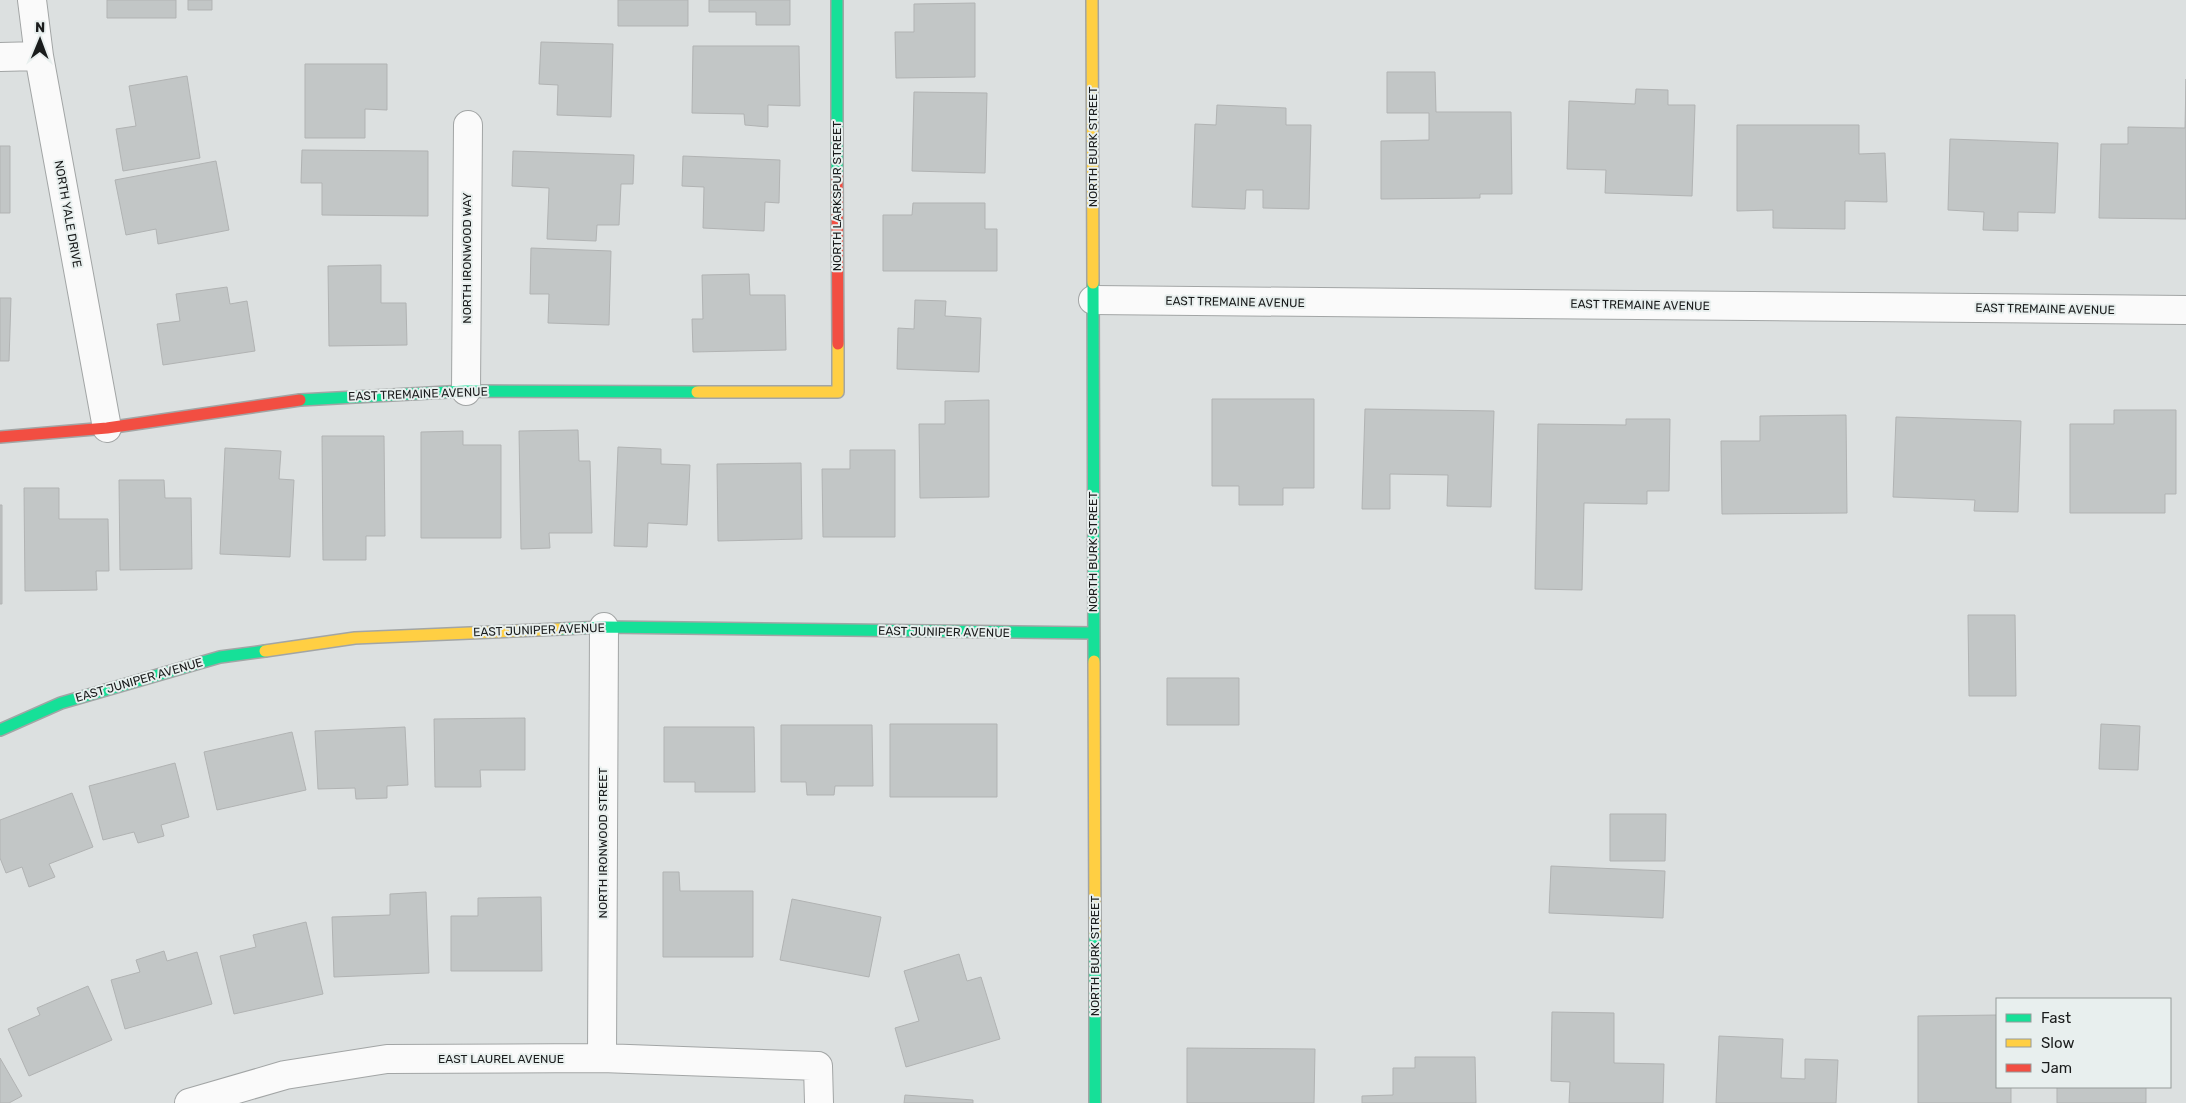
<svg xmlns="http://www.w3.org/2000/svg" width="2186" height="1103" font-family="Rubik,sans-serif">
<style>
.building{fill:#c2c6c6;stroke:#b1b3b3}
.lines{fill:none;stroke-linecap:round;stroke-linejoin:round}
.street-casing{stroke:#a2a5a5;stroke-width:30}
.fast-casing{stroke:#a2a5a5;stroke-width:14}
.slow-casing{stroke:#a2a5a5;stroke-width:14}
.jam-casing{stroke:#a2a5a5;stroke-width:14}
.street{stroke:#fafafa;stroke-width:28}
.fast{stroke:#16e098;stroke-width:11}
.slow{stroke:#ffcf43;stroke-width:11}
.jam{stroke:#f24e42;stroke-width:11}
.labels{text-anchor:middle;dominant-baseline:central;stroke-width:4;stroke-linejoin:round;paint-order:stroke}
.street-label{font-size:12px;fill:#1a1c1c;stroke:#e8efee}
</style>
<rect width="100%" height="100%" fill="#dce0e0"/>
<path class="building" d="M107,0h69v18h-69z
M188,0h24v10h-24z
M618,0h70v26h-70z
M709,0h81v25h-34v-13h-47z
M975,3v74l-79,1 -1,-46h19v-28z
M541,42l72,2 -2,73 -54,-2 1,-30 -19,-1z
M693,46h106l1,60 -32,-1v22l-23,-2 -1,-11 -52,-1z
M305,64h82v46l-22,-1v29h-60z
M1387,72h48l1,40h75l1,82h-32v4l-99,1v-58l48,-1v-27h-42z
M187,76l13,82 -77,13 -7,-42 20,-3 -7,-40z
M2186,79v140l-87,-1 2,-74h27v-17l57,1z
M1636,89l32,1v15h27l-3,91 -87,-3 1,-23 -39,-1 2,-68 66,3z
M914,92l73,1 -2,80 -73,-2z
M1217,105l69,3v17h25l-2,84 -46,-1v-18h-17l-1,19 -53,-2 3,-83 21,1z
M1737,125h122v29l26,-1 2,49 -42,-1v28l-72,-1v-18l-36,1z
M1950,139l108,4 -3,70 -37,-1v19l-35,-1 1,-18 -36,-2z
M0,146h10v67h-10z
M302,150l126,1v65l-106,-1v-32h-21z
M513,151l121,4 -1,29h-12l-2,41h-22l-1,16 -49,-2 2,-51 -37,-2z
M683,156l97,4 -1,43 -14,-1 -1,29 -61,-3 1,-41 -22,-1z
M216,161l13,69 -71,14 -2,-15 -30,6 -11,-55z
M913,203h72v26h12v42h-114v-56h29z
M531,248l80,3 -2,74 -61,-2 1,-29h-19z
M381,265v38h25l1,42 -78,1 -1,-80z
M749,274l1,21h35l1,55 -93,2 -1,-33h11l-1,-44z
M227,287l3,17 17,-3 8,50 -92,14 -6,-41 23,-3 -4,-27z
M0,298h11l-2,63h-9z
M915,300l31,1 -1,15 36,2 -2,54 -82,-3 1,-41 16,1z
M1212,399h102v89h-31v17h-44v-19h-27z
M989,400v97l-69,1 -1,-74h26v-23z
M1365,409l129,2 -3,96 -44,-1 1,-31 -58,-1v35h-28z
M2114,410h62v84h-11v19h-95v-89h44z
M1846,415l1,98 -125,1 -1,-73h39v-25z
M1896,417l125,4 -3,91 -44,-1 1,-11 -82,-3z
M1626,419h44l-1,72h-22v13l-63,-1 -2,87 -47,-1 3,-165 88,1z
M578,430l1,31h11l2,72h-43l1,15 -29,1 -2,-118z
M463,431v14h38v93h-80v-106z
M322,436h62l1,100h-19v24h-43z
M618,447l43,2v15l29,1 -3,60 -39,-2 -1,24 -33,-1z
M225,448l56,3 -2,28 15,1 -4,77 -70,-3z
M850,450h45v87h-72l-1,-68h28z
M801,463l1,76 -84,2 -1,-77z
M119,480h45l1,18h26l1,71 -72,1z
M24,488h35v31h49l1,52h-13l1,19 -72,1z
M0,505h2v99h-2z
M1968,615h47l1,81h-47z
M1167,678h72v47h-72z
M525,718v52h-45l1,17h-46l-1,-68z
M890,724h107v73h-107z
M2101,724l39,2 -2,44 -39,-1z
M781,725h91l1,61h-38l-1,9h-27l-1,-13h-25z
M405,727l3,58 -21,1v12l-31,1 -1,-11 -37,1 -3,-58z
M664,727h90l1,65h-60v-10h-31z
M292,732l14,58 -89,20 -13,-58z
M175,763l14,54 -28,8 3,11 -26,7 -4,-11 -31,8 -14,-54z
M72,793l21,54 -44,17 6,13 -26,10 -7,-20 -16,6 -6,-15v-38z
M1610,814h56l-1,47h-55z
M1551,866l114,5 -2,47 -114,-5z
M663,872h16l1,19h73v66h-90z
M426,892l3,81 -95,4 -2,-60 58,-2v-21z
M541,897l1,74h-91v-55h27v-18z
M792,899l89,18 -12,60 -89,-17z
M306,922l17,72 -89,20 -14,-58 36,-9 -3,-12z
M164,951l3,10 30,-9 15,52 -87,25 -14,-49 29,-8 -4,-12z
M959,954l8,27 14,-4 19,62 -94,28 -11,-39 24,-7 -15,-50z
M88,986l24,54 -83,36 -21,-47 32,-14 -3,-7z
M1552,1012l62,1v50l50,1 -1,39h-94l1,-21 -19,-1z
M1997,1015v72h14v16h-93v-87z
M1719,1036l64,3 -2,39 24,1v-20l33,1 -2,43h-120z
M1187,1048l128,1 -1,54h-127z
M1415,1057h60l1,46h-114v-7l31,-1v-27h22z
M0,1058l22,38 -13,7h-9z
M2057,1087h89v16h-89z
M905,1095l68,5v3h-69z"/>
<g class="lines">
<defs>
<path id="street" d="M32,0l7,56 68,372
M0,57l39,-1
M1093,300l1093,10
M466,391l2,-266
M602,1058l2,-431
M189,1103l96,-28 102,-16 215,-1 216,8 1,37"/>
<path id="fast" d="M837,0v174
M1093,283l1,378
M300,400l166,-9 231,1
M560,629l44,-2 489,6
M0,730l61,-27 159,-46 45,-6
M1095,934v169"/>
<path id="slow" d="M1092,0l1,283
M697,392h141v-48
M265,651l90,-13 205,-9
M1094,661l1,273"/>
<path id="jam" d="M837,174l1,170
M0,437l107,-9 193,-28"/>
</defs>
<use href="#street" class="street-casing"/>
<use href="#fast" class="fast-casing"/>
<use href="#slow" class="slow-casing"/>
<use href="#jam" class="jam-casing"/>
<use href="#street" class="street"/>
<use href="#fast" class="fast"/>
<use href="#slow" class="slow"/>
<use href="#jam" class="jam"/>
</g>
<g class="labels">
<g class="street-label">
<text transform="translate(1093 147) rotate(-90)">NORTH BURK STREET</text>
<text transform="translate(837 196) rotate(-90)">NORTH LARKSPUR STREET</text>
<text transform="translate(68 214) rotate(80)">NORTH YALE DRIVE</text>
<text transform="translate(467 258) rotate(-90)">NORTH IRONWOOD WAY</text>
<text transform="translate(1235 302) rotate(1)">EAST TREMAINE AVENUE</text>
<text transform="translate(1640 305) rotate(1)">EAST TREMAINE AVENUE</text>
<text transform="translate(2045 309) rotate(1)">EAST TREMAINE AVENUE</text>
<text transform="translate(418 394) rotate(-2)">EAST TREMAINE AVENUE</text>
<text transform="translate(1093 552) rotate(-90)">NORTH BURK STREET</text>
<text transform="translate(539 630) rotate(-2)">EAST JUNIPER AVENUE</text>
<text transform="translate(944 632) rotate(1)">EAST JUNIPER AVENUE</text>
<text transform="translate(139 680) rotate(-16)">EAST JUNIPER AVENUE</text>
<text transform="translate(603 843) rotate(-90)">NORTH IRONWOOD STREET</text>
<text transform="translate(1095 956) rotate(-90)">NORTH BURK STREET</text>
<text x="501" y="1059">EAST LAUREL AVENUE</text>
</g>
</g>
<rect x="1996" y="998" width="175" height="90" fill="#e8efee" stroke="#969b9a"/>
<rect x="2006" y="1014" width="25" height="8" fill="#16e098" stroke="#969b9a"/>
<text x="2041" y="1023" font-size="15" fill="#1a1c1c">Fast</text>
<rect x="2006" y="1039" width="25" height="8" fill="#ffcf43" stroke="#969b9a"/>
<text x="2041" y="1048" font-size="15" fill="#1a1c1c">Slow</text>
<rect x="2006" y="1064" width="25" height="8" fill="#f24e42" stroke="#969b9a"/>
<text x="2041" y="1073" font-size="15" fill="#1a1c1c">Jam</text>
<g transform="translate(40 40) rotate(1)" stroke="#e8efee" stroke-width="4" paint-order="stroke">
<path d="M0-4L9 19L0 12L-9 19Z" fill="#1a1c1c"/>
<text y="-8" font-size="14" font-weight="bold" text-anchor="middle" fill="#1a1c1c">N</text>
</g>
</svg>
